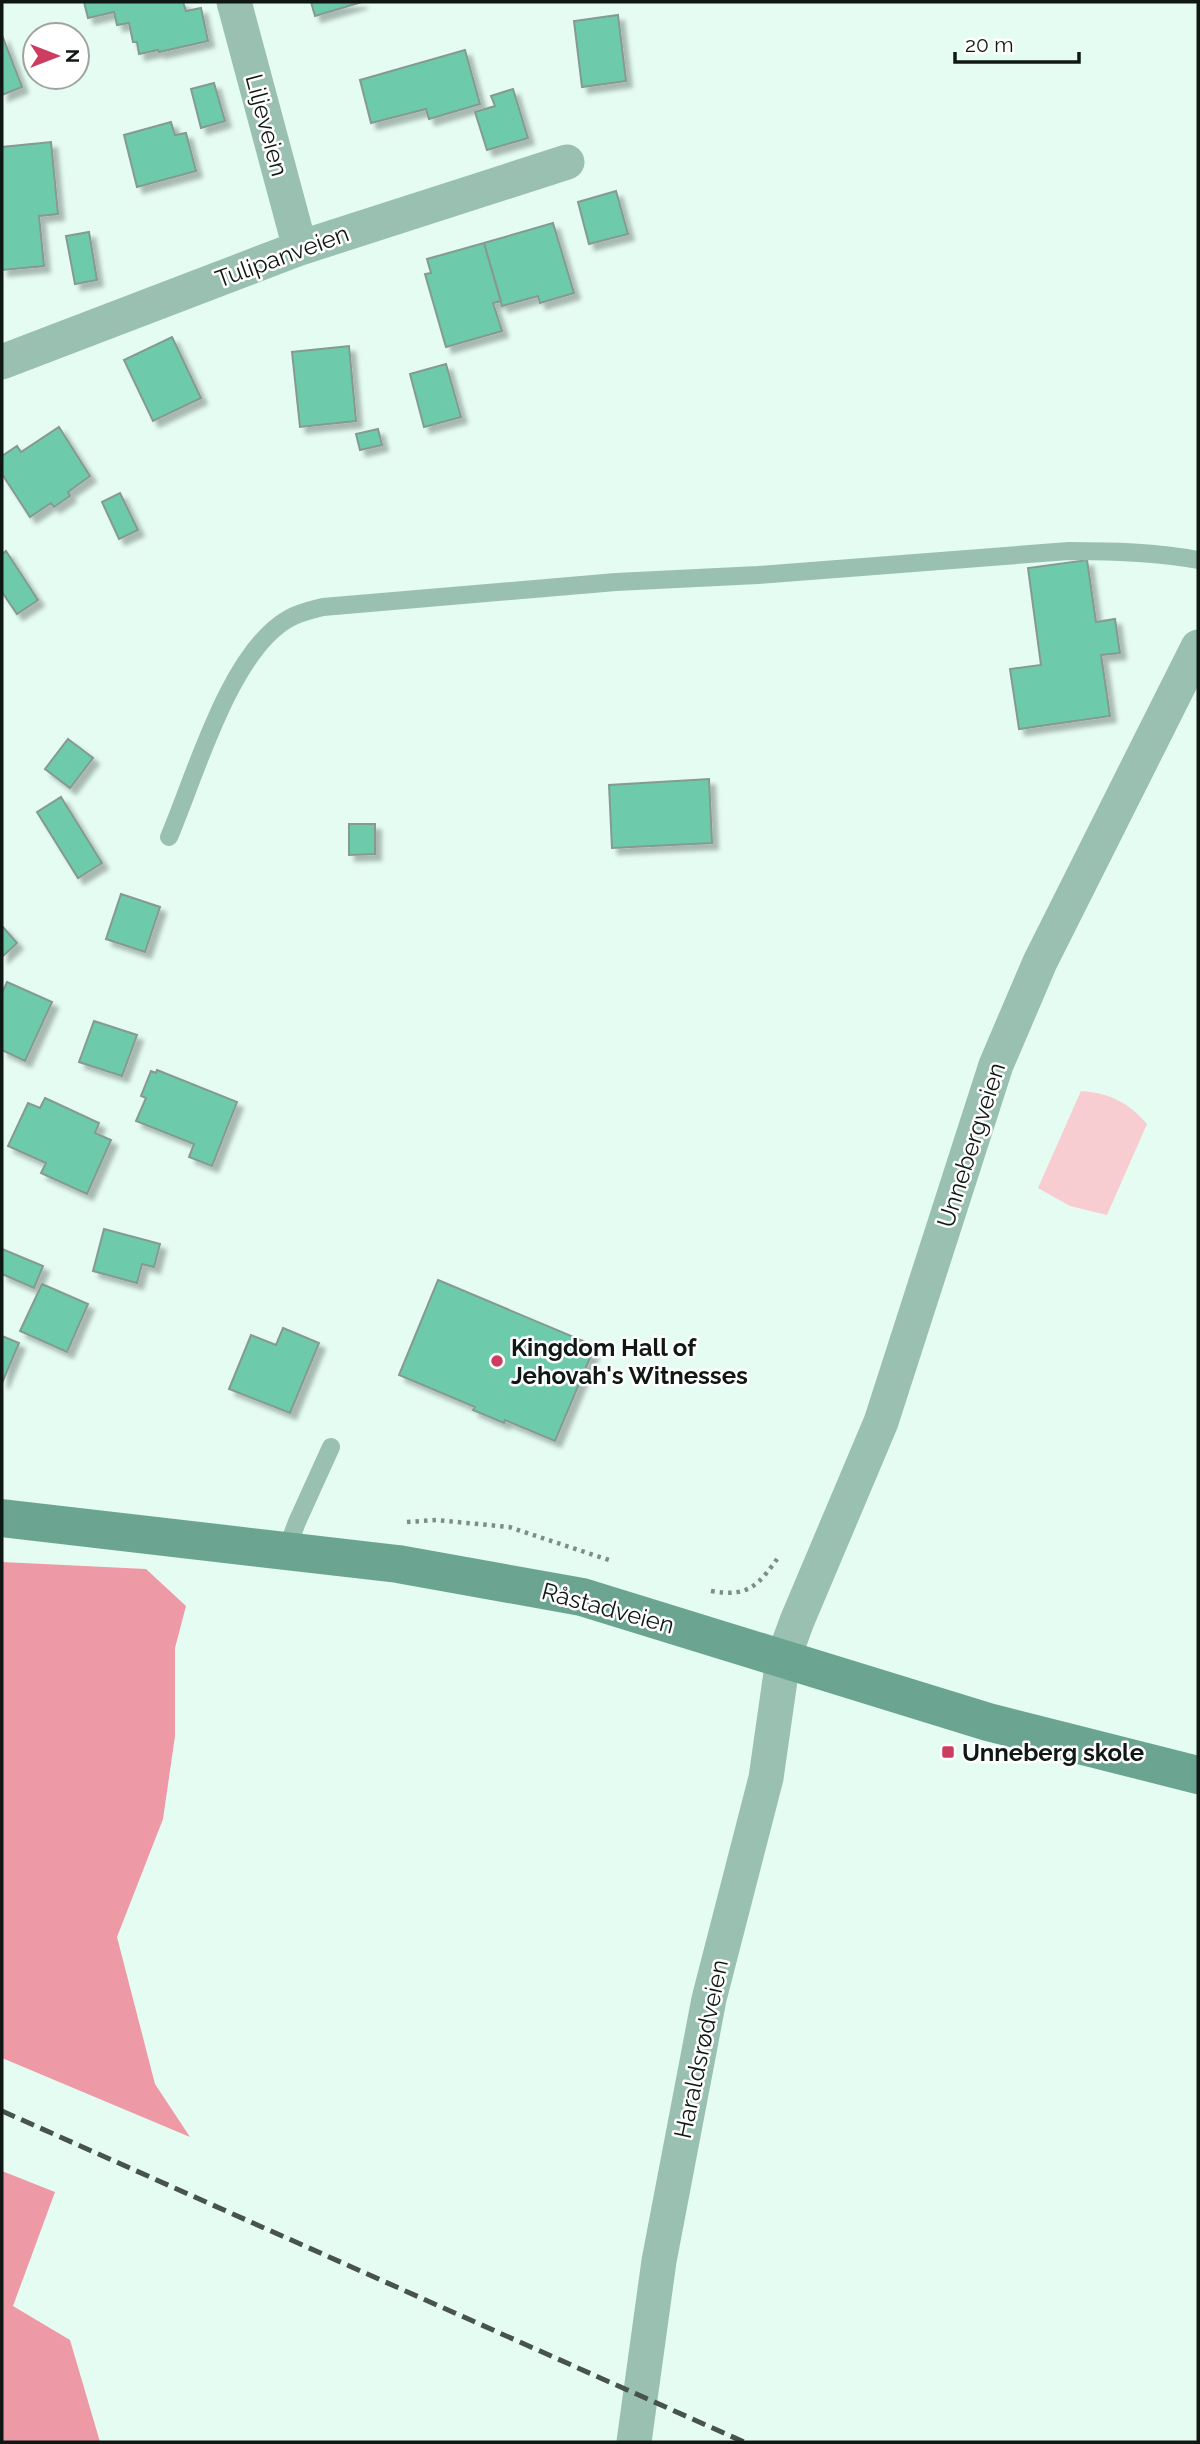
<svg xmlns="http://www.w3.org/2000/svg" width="1200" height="2444" font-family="Raleway,sans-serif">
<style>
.green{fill:#f7cdd2}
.forest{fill:#ee9aa6}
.building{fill:#6dcbac;stroke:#859a92;stroke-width:2;filter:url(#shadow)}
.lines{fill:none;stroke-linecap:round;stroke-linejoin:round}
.path{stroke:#7e8e87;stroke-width:4.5;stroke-dasharray:3.5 5;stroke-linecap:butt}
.lane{stroke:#9ac0b1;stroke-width:18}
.street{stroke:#9ac0b1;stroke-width:35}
.secondary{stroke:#6ba591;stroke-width:38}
.rail{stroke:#47534e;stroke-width:5;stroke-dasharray:14 7;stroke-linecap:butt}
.poi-dot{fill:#cc3d60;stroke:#fff;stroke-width:2.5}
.labels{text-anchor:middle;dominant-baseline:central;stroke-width:5;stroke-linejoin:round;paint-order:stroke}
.street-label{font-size:24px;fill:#101815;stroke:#fff}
.poi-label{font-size:24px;font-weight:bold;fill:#101815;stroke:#fff;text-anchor:start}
</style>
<defs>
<filter id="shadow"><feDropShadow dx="6" dy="6" stdDeviation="2" flood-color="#0004"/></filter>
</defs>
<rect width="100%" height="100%" fill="#e5fcf2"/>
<path class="green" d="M1081,1091c29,2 48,12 66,33l-40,91 -37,-9 -32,-18z"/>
<path class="forest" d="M2,1562l144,7 40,37 -11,42v88l-12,83 -46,118 38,147 35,53 -188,-79z
M2,2171l53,21 -42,114 57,34 30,102h-98z"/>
<path class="building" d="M84,2h99l3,9 15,-3 7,33 -49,11 -1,-2 -19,4 -2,-12h-4l-4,-19 -12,2 -3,-13 -26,6z
M311,2h51l-47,14z
M618,15l8,66 -44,6 -8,-66z
M2,35l20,52 -20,8z
M465,50l15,54 -51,15 -3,-10 -55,14 -11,-43z
M214,83l11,38 -24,7 -10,-39z
M513,89l15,49 -41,12 -12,-38 20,-6 -4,-10z
M171,122l4,13 11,-2 10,38 -59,16 -13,-52z
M51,142l7,72 -19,2 5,50 -42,4v-123z
M616,191l12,43 -39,10 -11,-42z
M553,223l21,70 -34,10 -2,-7 -36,10 -18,-63z
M89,232l8,48 -22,4 -9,-48z
M484,243l17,58 -8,2 9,28 -56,16 -21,-73 6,-1 -4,-14z
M172,337l29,61 -48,23 -29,-61z
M349,346l7,75 -56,6 -8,-75z
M446,364l15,53 -37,10 -14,-53z
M59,427l31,49 -22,16 2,4 -16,11 -3,-4 -21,14 -28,-43v-18l15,-10 4,6z
M378,429l4,16 -22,5 -4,-16z
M120,493l18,37 -19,9 -17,-37z
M6,551l32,49 -21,14 -15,-22v-38z
M1087,560l9,62 19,-3 5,34 -19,2 9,61 -91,13 -9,-60 31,-4 -13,-97z
M68,739l25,19 -23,30 -25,-19z
M709,779l3,64 -100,5 -3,-63z
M61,797l41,66 -24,15 -41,-66z
M349,824h26v30l-26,1z
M121,894l39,13 -15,45 -39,-13z
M2,926l15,17 -15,14z
M7,982l45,20 -27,59 -23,-11v-57z
M94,1021l43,14 -15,41 -43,-14z
M157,1070l80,32 -25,64 -23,-9 5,-13 -58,-23 10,-23 -5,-2 10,-25 5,2z
M45,1098l54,25 -4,10 16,7 -24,54 -46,-21 5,-10 -38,-17 20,-43 12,5z
M104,1229l56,15 -6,23 -12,-3 -5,19 -44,-12z
M2,1249l41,17 -9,22 -32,-14z
M438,1280l157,66 -40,95 -50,-21 -1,3 -31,-13 2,-3 -76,-32z
M42,1284l46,20 -21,48 -47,-21z
M283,1328l36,15 -29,70 -61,-24 22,-54 25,10z
M2,1336l17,7 -17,40z"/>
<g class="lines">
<path class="path" d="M407,1522l29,-2 73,7 103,34
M711,1591c39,7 48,-7 69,-36"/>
<path class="lane" d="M169,837c26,-60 60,-184 119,-218 10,-6 23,-9 35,-12l293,-25 142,-7 311,-24c43,0 87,1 129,9
M286,1551l11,-29 34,-75"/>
<path class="street" d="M234,2l66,246
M2,362l298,-114 267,-86
M634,2442l25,-181 50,-262 57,-221 17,-119 14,-38 84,-199 115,-357 44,-103 158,-315"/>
<path class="secondary" d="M2,1518l396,46 184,33 406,125 210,53"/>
<path class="rail" d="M2,2111l742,331"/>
</g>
<g class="poi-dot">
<circle cx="497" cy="1361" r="7"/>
<rect x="941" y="1745" width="14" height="14" rx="3.5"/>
</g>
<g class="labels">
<g class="street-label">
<text transform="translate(267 125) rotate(75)">Liljeveien</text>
<text transform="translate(282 256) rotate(-20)">Tulipanveien</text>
<text transform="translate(971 1145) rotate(-72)">Unnebergveien</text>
<text transform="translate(608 1608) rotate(15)">Råstadveien</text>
<text transform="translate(701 2049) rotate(-78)">Haraldsrødveien</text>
</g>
<g class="poi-label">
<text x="511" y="1347">Kingdom Hall of<tspan x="511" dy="28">Jehovah's Witnesses</tspan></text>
<text x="962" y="1752">Unneberg skole</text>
</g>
</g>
<rect width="1200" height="2444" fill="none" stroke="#101815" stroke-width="7"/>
<g transform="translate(56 56) rotate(90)"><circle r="33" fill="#ffffff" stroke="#9fa3a1" stroke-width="2"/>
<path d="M0-5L12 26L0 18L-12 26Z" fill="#cc3d60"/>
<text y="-10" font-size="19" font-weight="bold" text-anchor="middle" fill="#101815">N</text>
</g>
<path d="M955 52v10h124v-10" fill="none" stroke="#101815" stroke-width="3.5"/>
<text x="965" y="52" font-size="21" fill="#101815" stroke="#ffffff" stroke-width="5" paint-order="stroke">20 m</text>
</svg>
